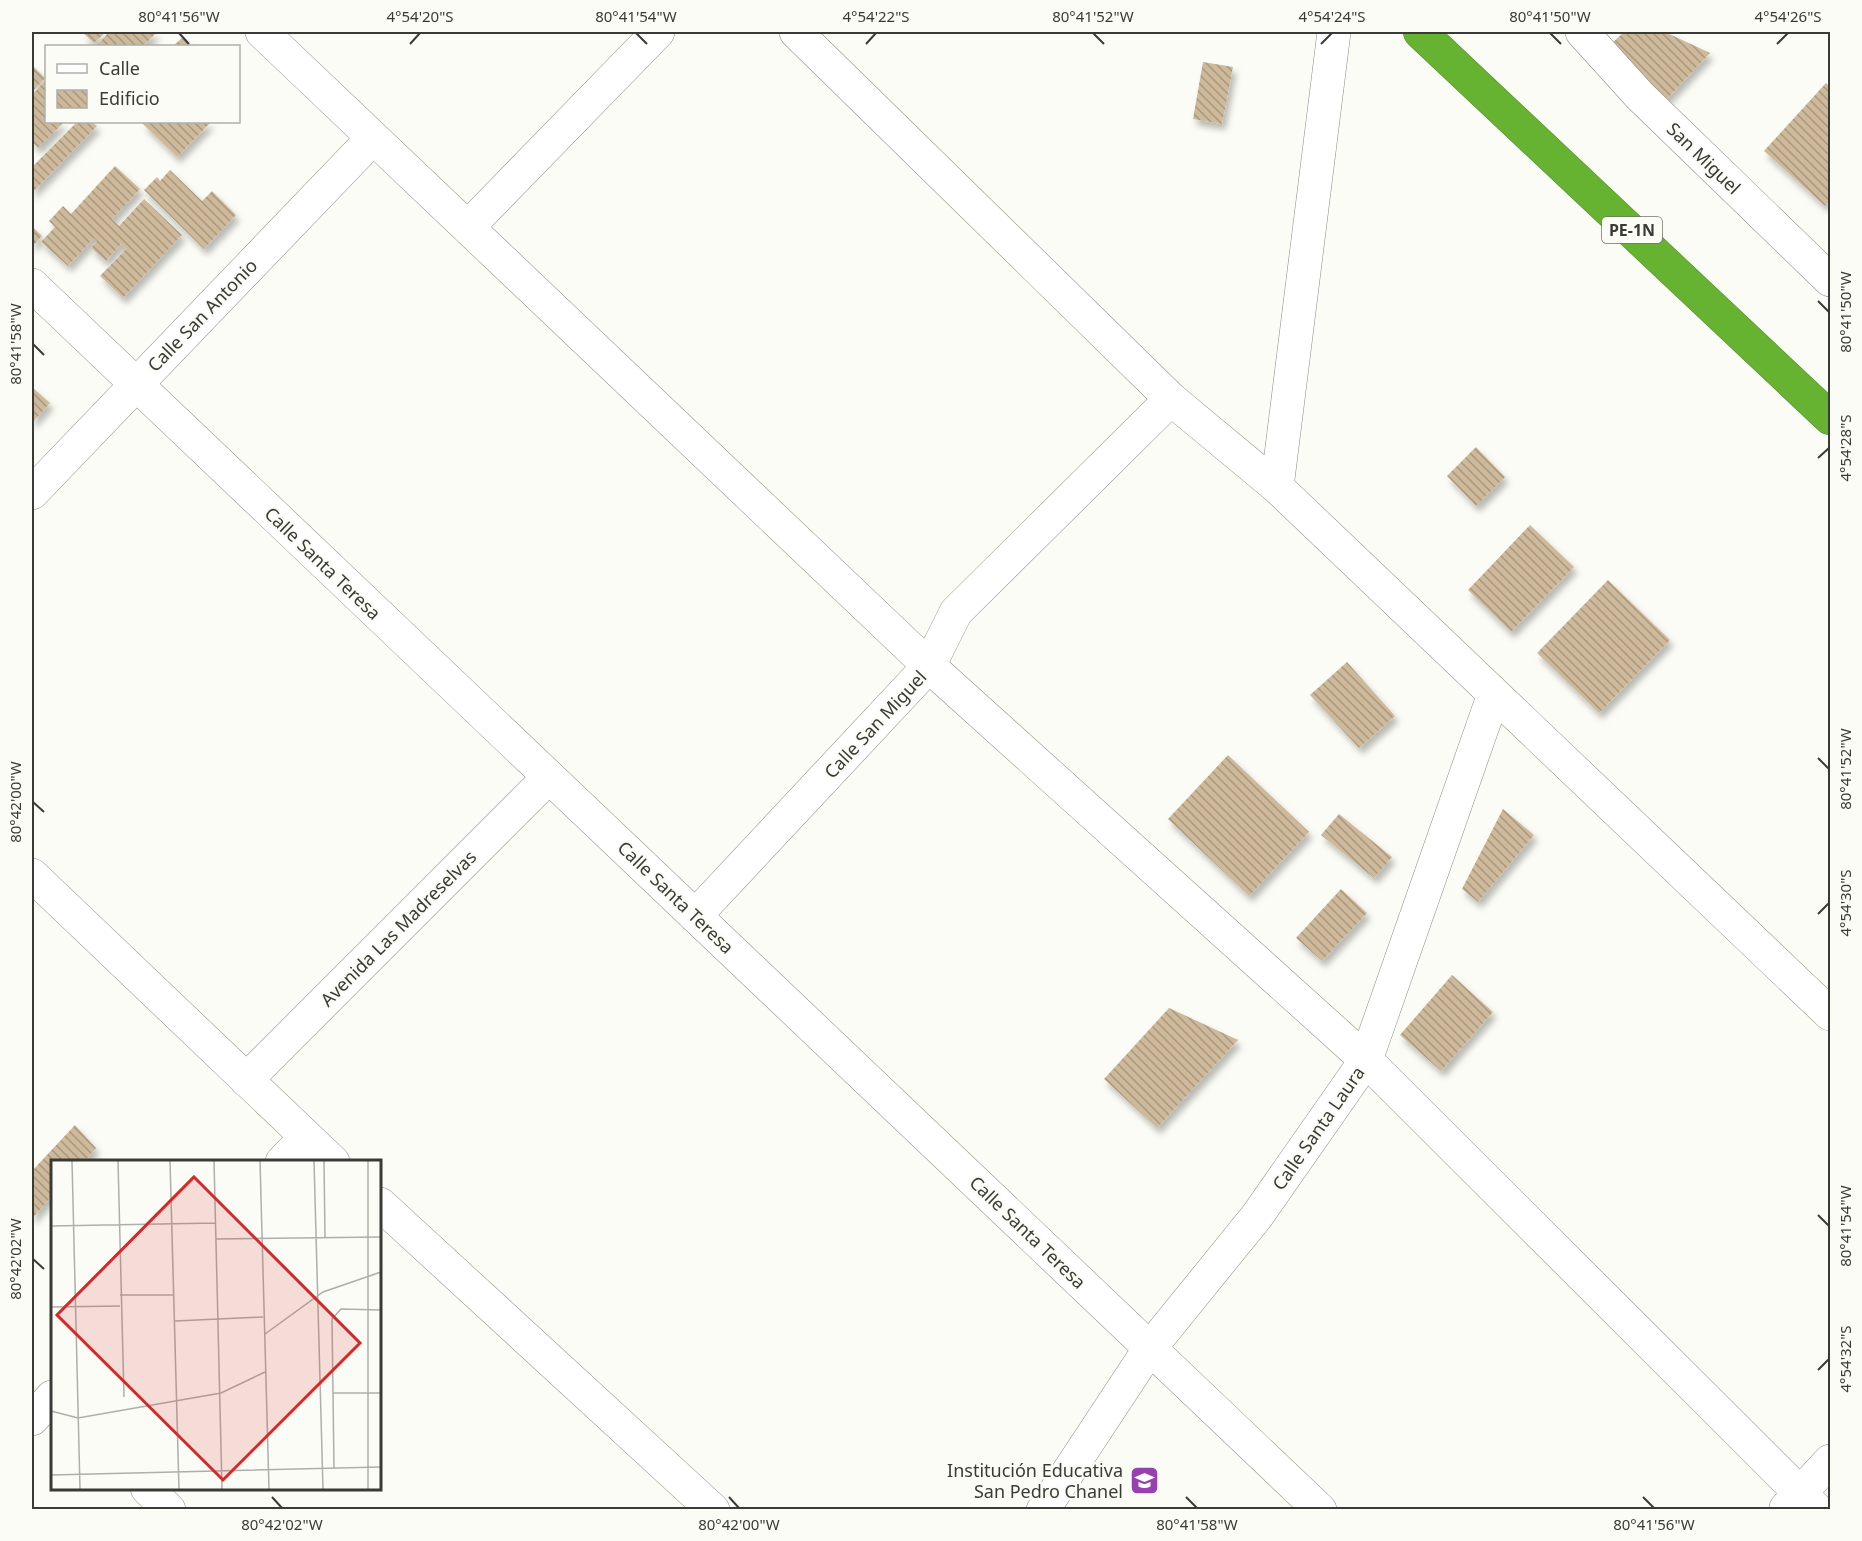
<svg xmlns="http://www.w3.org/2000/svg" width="1862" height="1541" font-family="'Noto Sans',sans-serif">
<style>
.building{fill:url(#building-back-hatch);filter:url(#shadow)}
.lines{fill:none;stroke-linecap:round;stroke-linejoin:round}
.minor-casing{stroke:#8b8b85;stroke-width:34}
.highway-casing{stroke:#568932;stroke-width:34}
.minor{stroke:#fff;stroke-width:33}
.highway{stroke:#65b330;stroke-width:33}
.ticks{fill:none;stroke:#3a3a37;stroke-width:2}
.labels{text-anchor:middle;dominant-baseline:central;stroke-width:4.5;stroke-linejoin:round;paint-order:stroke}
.shield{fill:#fcfcf6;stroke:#747470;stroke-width:1.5}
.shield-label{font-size:16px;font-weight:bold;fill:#3a3a37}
.street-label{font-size:18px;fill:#3a3a37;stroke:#fcfcf6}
.poi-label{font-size:18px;fill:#3a3a37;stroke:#fcfcf6;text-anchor:end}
.inset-road{fill:none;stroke:#aeaeaa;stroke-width:1.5}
.view{fill:#d62828;fill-opacity:0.15;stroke:#d62828;stroke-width:3}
.inset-edge{fill:none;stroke:#3a3a37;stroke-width:3}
.neatline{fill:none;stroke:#3a3a37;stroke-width:2}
.ticks-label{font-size:15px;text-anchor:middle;fill:#3a3a37}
</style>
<defs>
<pattern id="building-back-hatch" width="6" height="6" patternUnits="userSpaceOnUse" patternTransform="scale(1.5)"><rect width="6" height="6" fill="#ceb99b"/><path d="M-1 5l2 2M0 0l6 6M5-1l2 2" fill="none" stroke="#a8977f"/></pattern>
<filter id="shadow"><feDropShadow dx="3.5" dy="6" stdDeviation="3" flood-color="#0004"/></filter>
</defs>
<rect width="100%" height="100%" fill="#fcfcf6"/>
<path class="building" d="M82,32h24l-12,11z
M109,32h48l-14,14h-47z
M1624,32h41l45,21 -45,48 -57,-54z
M182,38l9,8h-18z
M1203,62l30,5 -11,57 -29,-5z
M32,65l13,13 -13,14z
M46,80v42h18l-26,26 -6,-6v-47z
M1826,83l4,4v113l-5,6 -61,-55z
M77,122h15l5,4 -65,67v-26z
M144,122h67l-34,35 -35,-34z
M115,166l25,23 -28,30 7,7 25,-27 38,36 -59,63 -23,-22 26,-27 -5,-5 -15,17 -15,-13 6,-7 -3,-3 -26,28 -27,-24 14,-15 -6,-6 14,-15 8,8z
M170,170l32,31 10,-10 24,24 -32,34 -60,-59 13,-13 3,4z
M32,226l10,10 -10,11z
M32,387l18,16 -18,20z
M1476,447l29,30 -29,29 -29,-30z
M1530,525l44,42 -63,65 -43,-42z
M1608,580l62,60 -71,73 -62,-60z
M1347,662l48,54 -36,32 -49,-53z
M1228,755l81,77 -60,64 -81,-77z
M1503,809l31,26 -56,67 -16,-13z
M1339,814l53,43 -18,21 -53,-43z
M1341,889l26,24 -45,48 -26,-23z
M1452,975l41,37 -52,59 -41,-36z
M1169,1008l69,32 -81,88 -53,-49z
M75,1125l21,23 -12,14h-32v34l-20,23v-48z"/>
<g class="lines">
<defs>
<path id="minor" d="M262,32l667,634 437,394 451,450
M796,32l375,367 106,88 553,527
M1582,32l58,64 190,184
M468,227l190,-195
M32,285l1288,1225
M1277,487l57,-455
M32,493l341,-355
M32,875l301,287
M695,916l234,-250 27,-54 215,-213
M246,1080l303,-303
M282,1162l24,-25
M380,1204l333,306
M32,1419l20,-22
M147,1488l22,22
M1786,1508l44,-47
M1043,1510l107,-162 107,-132 109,-156 128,-366"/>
<path id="highway" d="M1420,32l410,386"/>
</defs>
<use href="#minor" class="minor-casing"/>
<use href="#highway" class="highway-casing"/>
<use href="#minor" class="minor"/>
<use href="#highway" class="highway"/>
</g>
<path class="ticks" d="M179,33l10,11M636,33l11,11M1093,33l11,11M1550,33l11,11M410,44l10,-11M866,44l10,-11M1321,44l11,-11M1777,44l11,-11M1818,301l11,11M33,344l11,11M1818,458l11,-10M1818,758l11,11M33,802l11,10M1818,914l11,-11M1818,1215l11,11M33,1259l11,10M1818,1370l11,-11M272,1497l10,11M729,1497l10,11M1186,1497l11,11M1643,1497l11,11"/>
<defs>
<symbol id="school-square" viewBox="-11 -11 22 22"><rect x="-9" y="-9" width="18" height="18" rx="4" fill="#9741af" stroke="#fcfcf6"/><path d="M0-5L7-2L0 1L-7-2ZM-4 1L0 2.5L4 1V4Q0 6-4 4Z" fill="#fff"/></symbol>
</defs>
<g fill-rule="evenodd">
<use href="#school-square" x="1128" y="1464" width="33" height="33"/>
</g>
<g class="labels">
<rect class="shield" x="1602" y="217" width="60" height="26" rx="4.5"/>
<g class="shield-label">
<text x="1632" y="230">PE-1N</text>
</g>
<g class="street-label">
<text transform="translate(1704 158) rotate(44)">San Miguel</text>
<text transform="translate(202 315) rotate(-46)">Calle San Antonio</text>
<text transform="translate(323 563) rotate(44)">Calle Santa Teresa</text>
<text transform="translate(875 724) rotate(-47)">Calle San Miguel</text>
<text transform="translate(676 897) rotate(44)">Calle Santa Teresa</text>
<text transform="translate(398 928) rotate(-45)">Avenida Las Madreselvas</text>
<text transform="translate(1318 1128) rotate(-55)">Calle Santa Laura</text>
<text transform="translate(1028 1232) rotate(44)">Calle Santa Teresa</text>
</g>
<g class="poi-label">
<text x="1123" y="1470">Institución Educativa<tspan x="1123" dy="21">San Pedro Chanel</tspan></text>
</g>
</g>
<g transform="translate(51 1160)">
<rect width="330" height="330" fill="#fcfcf6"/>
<path class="inset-road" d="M21,1l8,328M67,1l6,236M119,1l9,328M163,1l8,328M209,1l9,328M263,1l9,328M273,1l1,77M0,66l164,-3M165,79l165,-2M69,135h54M0,147l69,-1M124,161l88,-4M214,174l58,-42 58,-20M282,233h48M0,251l27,7 143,-25 44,-21M283,308l-2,-149 9,-10 40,1M0,315l330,-8M317,329v-328"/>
<path class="view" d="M143,17l166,166 -137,137 -166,-165z"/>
<rect width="330" height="330" class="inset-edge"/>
</g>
<rect width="1862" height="1541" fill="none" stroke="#fcfcf6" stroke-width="66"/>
<rect x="45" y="45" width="195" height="78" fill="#fcfcf6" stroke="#aeaeaa" stroke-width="1.5"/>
<rect x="57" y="64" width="30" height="9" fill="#ffffff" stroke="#aeaeaa" stroke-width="1.5"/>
<text x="99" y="75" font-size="18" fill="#3a3a37">Calle</text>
<rect x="57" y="90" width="30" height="18" fill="url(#building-back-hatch)" stroke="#aeaeaa" stroke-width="1.5"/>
<text x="99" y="105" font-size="18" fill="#3a3a37">Edificio</text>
<rect x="33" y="33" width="1796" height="1475" class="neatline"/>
<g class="ticks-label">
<text x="179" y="22">80°41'56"W</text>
<text x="420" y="22">4°54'20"S</text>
<text x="636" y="22">80°41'54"W</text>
<text x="876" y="22">4°54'22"S</text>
<text x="1093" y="22">80°41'52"W</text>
<text x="1332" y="22">4°54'24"S</text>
<text x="1550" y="22">80°41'50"W</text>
<text x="1788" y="22">4°54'26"S</text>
<text transform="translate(1846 312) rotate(-90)" y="5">80°41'50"W</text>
<text transform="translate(16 344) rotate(-90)" y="5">80°41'58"W</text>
<text transform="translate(1846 448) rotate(-90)" y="5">4°54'28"S</text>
<text transform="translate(1846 769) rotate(-90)" y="5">80°41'52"W</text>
<text transform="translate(16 802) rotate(-90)" y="5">80°42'00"W</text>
<text transform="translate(1846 903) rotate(-90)" y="5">4°54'30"S</text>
<text transform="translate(1846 1226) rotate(-90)" y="5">80°41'54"W</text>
<text transform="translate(16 1259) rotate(-90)" y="5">80°42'02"W</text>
<text transform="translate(1846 1359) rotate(-90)" y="5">4°54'32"S</text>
<text x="282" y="1530">80°42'02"W</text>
<text x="739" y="1530">80°42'00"W</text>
<text x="1197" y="1530">80°41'58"W</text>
<text x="1654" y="1530">80°41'56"W</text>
</g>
</svg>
